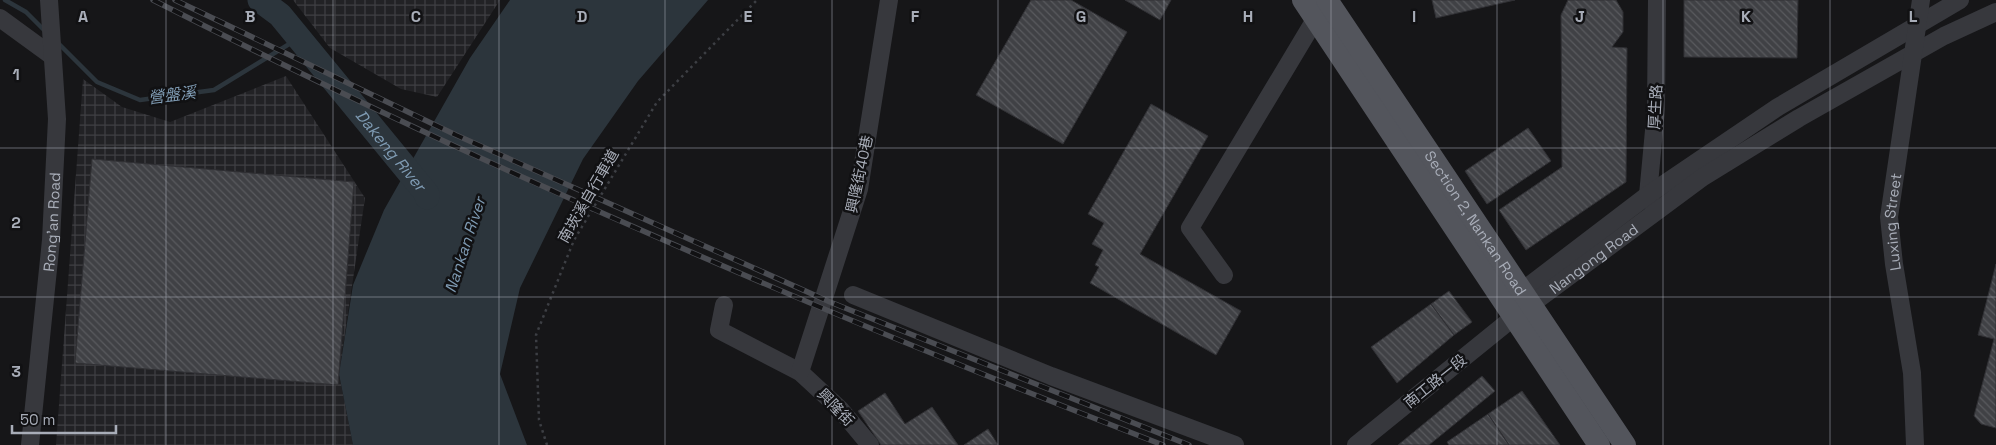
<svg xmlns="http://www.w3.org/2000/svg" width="1996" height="445" font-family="'Space Grotesk','Noto Sans TC',sans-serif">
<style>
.industrial{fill:url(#industrial-grid)}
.water{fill:#2c353c}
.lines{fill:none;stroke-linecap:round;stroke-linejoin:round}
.stream{stroke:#2c353c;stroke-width:4.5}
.river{stroke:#2c353c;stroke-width:25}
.building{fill:url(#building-back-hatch);stroke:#303034}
.path{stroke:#3d3f44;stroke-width:2.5;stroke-dasharray:2.5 4;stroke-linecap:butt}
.minor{stroke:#37383d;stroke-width:18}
.major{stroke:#53555c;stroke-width:22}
.rail-casing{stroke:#4a4c52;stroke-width:5.5}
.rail{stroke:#111113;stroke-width:4;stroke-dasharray:11;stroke-linecap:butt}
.grid{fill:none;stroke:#a8adb8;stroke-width:1;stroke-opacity:0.55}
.labels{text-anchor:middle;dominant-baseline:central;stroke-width:5;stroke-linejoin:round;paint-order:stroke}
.street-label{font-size:15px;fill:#a8adb8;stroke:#111113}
.water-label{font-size:16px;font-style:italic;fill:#7f9bb3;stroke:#111113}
.grid-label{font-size:16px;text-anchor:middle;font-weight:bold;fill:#a8adb8;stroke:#111113;stroke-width:5;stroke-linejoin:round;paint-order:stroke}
</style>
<defs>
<pattern id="industrial-grid" width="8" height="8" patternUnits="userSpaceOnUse" patternTransform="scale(1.25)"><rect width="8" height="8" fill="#222225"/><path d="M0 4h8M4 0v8" fill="none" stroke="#3f3f43"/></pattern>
<pattern id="building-back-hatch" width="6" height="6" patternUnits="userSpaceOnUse" patternTransform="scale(1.25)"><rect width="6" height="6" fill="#404145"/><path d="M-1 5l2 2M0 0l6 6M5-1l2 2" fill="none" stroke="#595a5e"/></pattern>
</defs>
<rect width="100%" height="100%" fill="#161618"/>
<path class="industrial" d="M293,0h207l-63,97 -36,-8 -71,-41z
M286,76l79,122 -26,176 14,71h-297l27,-366 39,28 48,15z"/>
<path class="water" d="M510,0h198l-70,81 -55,78 -63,129 -20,86 27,71h-174l-14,-71 14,-89 31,-75 86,-152z"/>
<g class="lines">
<path class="stream" d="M5,0l21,12 19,19
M58,43l39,39 43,18 74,-10 85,-52"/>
<path class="river" id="s1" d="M260,0l20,15 147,179v3"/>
</g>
<path class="building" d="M1031,0h40l56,32 -64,112 -87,-49z
M1125,0h46l-11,20z
M1432,0h83l-79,18z
M1568,0h48l7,12v20l-11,15 15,1 -1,134 -100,68 -27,-40 63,-43 -1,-152z
M1684,0h114l-1,58 -113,-1z
M1151,104l57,32 -68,118 101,57 -25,44 -126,-72 9,-16 -4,-2 8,-15 -11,-6 12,-21 -16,-9z
M1528,128l23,33 -64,43 -22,-33z
M92,159l262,23 -16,203 -263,-22z
M1996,264v164l-15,-4 -7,-8 20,-77 -16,-4z
M1449,291l23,31 -18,13 -23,-31z
M1431,304l23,31 -57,48 -26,-36z
M1482,376l13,15 -66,54h-31z
M1522,391l38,54h-51l-21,-31z
M885,393l20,31 27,-17 26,38h-77l-23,-34z
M1488,414l21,31h-60l-2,-3z
M988,429l10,16h-34z"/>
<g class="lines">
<path class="path" d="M547,445l-8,-25 -3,-85 38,-95 83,-138 100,-102"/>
<g class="minor">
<path d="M0,18l52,38"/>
<path d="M1651,202l-3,-7 8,-86 1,-109"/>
<path d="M1224,275l-34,-47 126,-210"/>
<path d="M853,295l198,81 184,69"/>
<path d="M1519,302l3,-11 126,-96 130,-88 182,-107"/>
<path d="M724,305l-5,25 81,42 40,37 30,36"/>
<path d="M800,372l59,-183 30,-189"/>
<path id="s2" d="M30,445l21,-205 6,-121 -8,-119"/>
<path id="s3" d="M1356,445l158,-128 189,-140 96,-59 145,-82 52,-24"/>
<path id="s4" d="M1915,445l-3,-72 -18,-109 -5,-47 32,-217"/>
</g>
<g class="major">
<path d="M1303,0l296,445"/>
<path id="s5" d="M1327,0l298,445"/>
</g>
<defs>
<path id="rail" d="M153,0c328,166 667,313 1010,445
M175,0l281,135 374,167 359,143"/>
</defs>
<use href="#rail" class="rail-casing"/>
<use href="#rail" class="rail"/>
</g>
<path class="grid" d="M166,0v445M333,0v445M499,0v445M665,0v445M832,0v445M998,0v445M1164,0v445M1331,0v445M1497,0v445M1663,0v445M1830,0v445M0,148h1996M0,297h1996"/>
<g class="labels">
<g class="street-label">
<text transform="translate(1655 107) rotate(-87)">厚生路</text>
<text transform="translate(859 174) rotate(-78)">興隆街40巷</text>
<text transform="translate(588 196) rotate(-60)">南崁溪自行車道</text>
<text stroke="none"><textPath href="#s4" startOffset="225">Luxing Street</textPath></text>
<text stroke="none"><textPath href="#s2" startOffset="224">Rong'an Road</textPath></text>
<text stroke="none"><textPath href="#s5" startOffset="268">Section 2, Nankan Road</textPath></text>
<text stroke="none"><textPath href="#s3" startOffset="302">Nangong Road</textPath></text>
<text transform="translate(1435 381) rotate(-39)">南工路一段</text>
<text transform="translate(836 407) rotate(46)">興隆街</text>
</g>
<g class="water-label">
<text transform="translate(172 95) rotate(-7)">營盤溪</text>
<text stroke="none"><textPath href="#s1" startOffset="200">Dakeng River</textPath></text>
<text transform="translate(465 245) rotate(-72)">Nankan River</text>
</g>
</g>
<g class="grid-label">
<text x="83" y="22">A</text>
<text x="250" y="22">B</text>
<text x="416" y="22">C</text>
<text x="582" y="22">D</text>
<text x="748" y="22">E</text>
<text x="915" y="22">F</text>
<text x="1081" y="22">G</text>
<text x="1248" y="22">H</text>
<text x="1414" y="22">I</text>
<text x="1580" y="22">J</text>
<text x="1746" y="22">K</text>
<text x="1913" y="22">L</text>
<text x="16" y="80">1</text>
<text x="16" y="228">2</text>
<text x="16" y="377">3</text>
</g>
<path d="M12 425v8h104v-8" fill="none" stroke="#a8adb8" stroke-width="2.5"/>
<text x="20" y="425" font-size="15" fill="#a8adb8" stroke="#111113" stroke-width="4" paint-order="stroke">50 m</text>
</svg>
